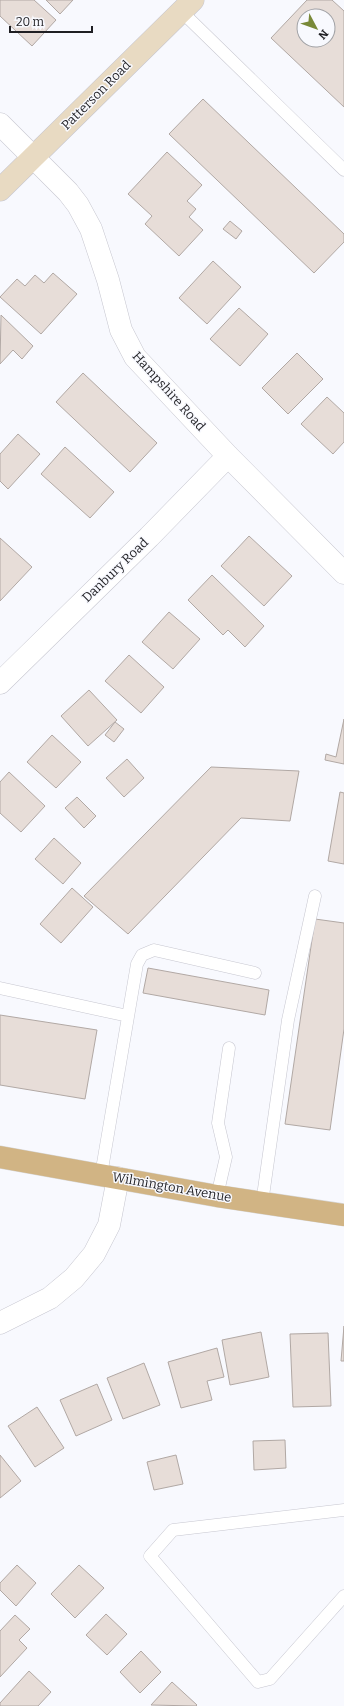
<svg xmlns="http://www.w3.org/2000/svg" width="344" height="1706" font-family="Bitter,serif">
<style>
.building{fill:#e7ddd8;stroke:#b1a8a4;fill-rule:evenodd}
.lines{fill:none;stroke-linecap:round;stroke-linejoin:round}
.lane-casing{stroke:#c7c7d0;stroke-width:13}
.street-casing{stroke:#c7c7d0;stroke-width:23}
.secondary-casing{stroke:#c7c7d0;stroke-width:23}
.primary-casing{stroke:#d7d7d7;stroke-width:23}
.lane{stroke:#fff;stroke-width:12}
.street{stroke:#fff;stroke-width:22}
.secondary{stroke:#e8dac2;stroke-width:22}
.primary{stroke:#d1b484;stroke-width:22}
.labels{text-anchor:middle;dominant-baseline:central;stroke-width:3;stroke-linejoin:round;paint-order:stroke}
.street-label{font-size:13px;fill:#1f1f23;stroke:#f8f9fe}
</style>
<rect width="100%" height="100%" fill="#f8f9fe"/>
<path class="building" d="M0,0h34l22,20 -24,26 -32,-30z
M46,0h27l-13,14z
M307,0h25l12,11v96l-73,-69zM304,16h24v24h-24z
M203,99l141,135v8l-30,31 -145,-139z
M167,152l35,33 -15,16 9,8 -7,8 14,13 -24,26 -34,-32 7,-8 -24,-22z
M230,221l12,10 -6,8 -13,-10z
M213,261l28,26 -34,37 -28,-26z
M53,273l24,21 -36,40 -41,-37 17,-18 8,7 10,-11 9,8z
M239,308l29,26 -28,32 -30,-27z
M1,315l32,31 -11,13 -9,-9 -13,14z
M297,353l26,26 -35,35 -26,-26z
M83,373l74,70 -27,29 -74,-70z
M327,397l17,16v29l-11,12 -32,-30z
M18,434l22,20 -32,35 -8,-8v-27z
M65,447l49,45 -24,26 -49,-44z
M249,536l43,40 -28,30 -43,-40z
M0,538l32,29 -32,34z
M212,575l52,51 -19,21 -17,-17 -5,5 -35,-35z
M169,612l31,27 -27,30 -31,-27z
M129,655l35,32 -23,26 -36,-32z
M89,690l28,30 -29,26 -27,-30z
M344,719v45l-19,-4 1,-6 10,3z
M115,722l9,7 -10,13 -9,-7z
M52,735l29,27 -25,26 -29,-26z
M127,759l17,19 -20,19 -18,-19z
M211,767l88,4 -9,50 -49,-3 -113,116 -44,-38z
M9,772l36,34 -24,26 -21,-19v-31z
M340,792l4,1v71l-16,-3z
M77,797l19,19 -12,12 -19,-20z
M54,838l27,25 -18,21 -28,-25z
M72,888l21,19 -32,36 -21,-19z
M315,919l29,4v106l-14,101 -45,-6z
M148,968l121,22 -4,25 -122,-22z
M0,1015l97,15 -12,69 -85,-14z
M344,1326v35h-3z
M261,1332l8,45 -39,8 -8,-45z
M328,1333l3,73 -38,1 -3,-73z
M217,1348l7,29 -17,4 5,19 -31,8 -13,-46z
M144,1363l16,42 -37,14 -16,-41z
M97,1384l15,36 -36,16 -16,-36z
M37,1407l27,41 -29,19 -27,-41z
M285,1440l1,28 -32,2 -1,-29z
M0,1455l21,26 -21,17z
M176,1455l7,29 -29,6 -7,-28z
M17,1565l19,18 -20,23 -16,-16v-7z
M79,1565l25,23 -29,30 -24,-24z
M106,1614l21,20 -20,21 -21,-20z
M15,1615l15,14 -11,11 8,8 -27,29v-46z
M141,1651l20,21 -21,21 -20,-21z
M29,1671l22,21 -13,14h-38v-3z
M172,1682l25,23 -1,1 -45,-1z"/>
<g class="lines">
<defs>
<path id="lane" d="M181,11l163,159
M0,988l128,28
M101,1175l36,-211 5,-9 12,-5 101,23
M217,1196l9,-39 -8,-34 11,-75
M262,1203l26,-183 27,-124
M344,1510l-171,20 -23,26 108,126 12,-3 74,-83"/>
<path id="street" d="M0,124l68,68 10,13 13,24 17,51 13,50 14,27 93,99 116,117
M0,683l149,-146 79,-81
M0,1323l50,-25 24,-20 20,-24 15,-29 9,-47"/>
<path id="secondary" d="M0,190l193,-190"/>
<path id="primary" d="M0,1157l217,39 127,19"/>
</defs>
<use href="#lane" class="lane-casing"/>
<use href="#street" class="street-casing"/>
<use href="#secondary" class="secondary-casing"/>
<use href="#primary" class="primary-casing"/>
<use href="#lane" class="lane"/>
<use href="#street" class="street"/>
<use href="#secondary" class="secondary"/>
<use href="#primary" class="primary"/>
</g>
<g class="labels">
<g class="street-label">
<text transform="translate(96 95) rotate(-45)">Patterson Road</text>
<text transform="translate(169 391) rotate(48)">Hampshire Road</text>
<text transform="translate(115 570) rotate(-44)">Danbury Road</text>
<text transform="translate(172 1187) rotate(10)">Wilmington Avenue</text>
</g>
</g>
<g transform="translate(316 28) rotate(131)"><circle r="19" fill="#f8f9fe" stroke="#a1a2a6"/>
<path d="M0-3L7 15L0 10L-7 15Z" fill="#798938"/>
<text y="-6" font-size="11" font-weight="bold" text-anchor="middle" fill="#1f1f23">N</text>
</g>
<path d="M10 26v6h82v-6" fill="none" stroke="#1f1f23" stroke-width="2"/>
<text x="16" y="26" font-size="12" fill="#1f1f23" stroke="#f8f9fe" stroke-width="3" paint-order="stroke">20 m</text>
</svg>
